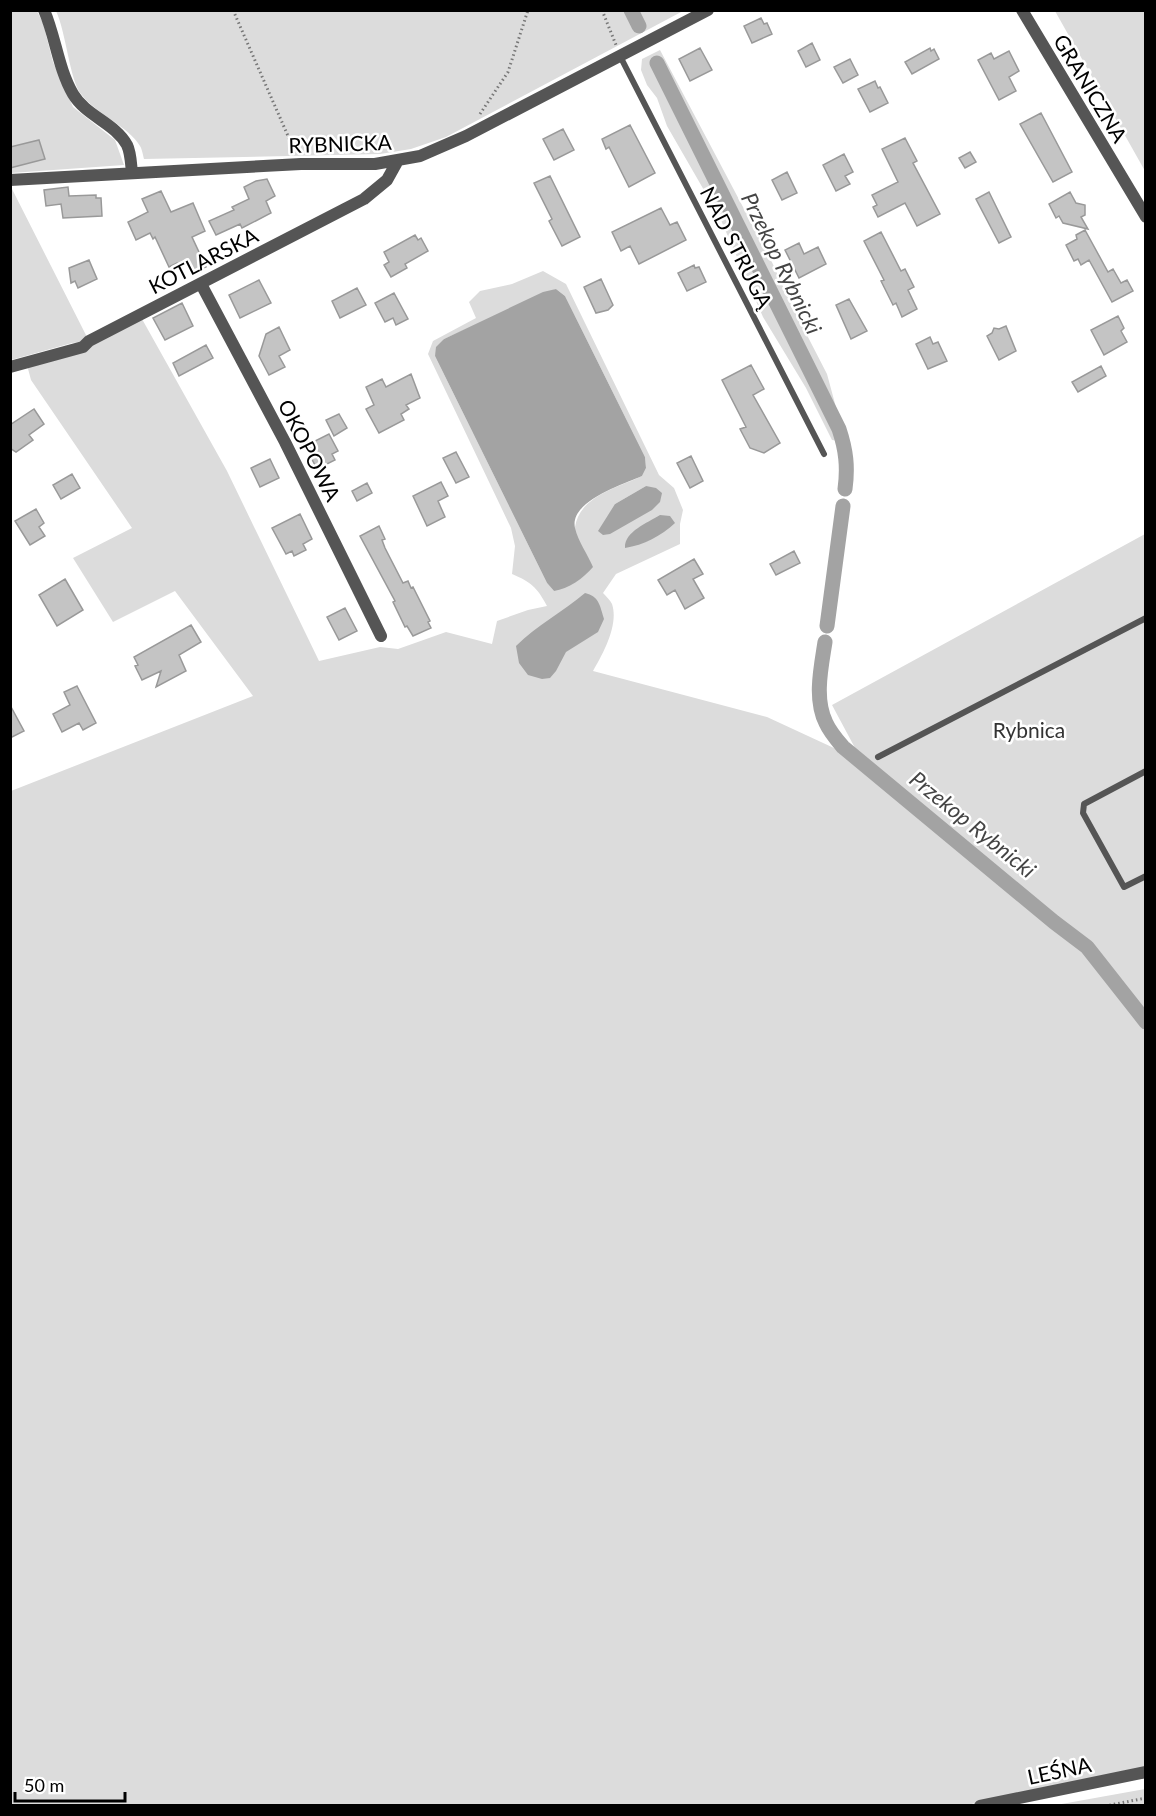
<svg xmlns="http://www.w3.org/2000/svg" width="1156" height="1816" font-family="Lato,sans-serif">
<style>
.green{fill:#dcdcdc;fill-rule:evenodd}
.water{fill:#a3a3a3}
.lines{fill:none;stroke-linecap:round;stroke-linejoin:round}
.canal{stroke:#a3a3a3;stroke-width:15}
.building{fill:#c4c4c4;stroke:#999;stroke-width:1.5}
.path{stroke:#777;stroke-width:3;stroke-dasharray:1.5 3;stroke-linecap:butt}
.service{stroke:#555;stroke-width:6}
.minor{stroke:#555;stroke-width:12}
.labels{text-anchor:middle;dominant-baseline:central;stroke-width:5;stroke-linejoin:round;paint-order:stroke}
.street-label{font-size:21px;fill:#000;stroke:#fff}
.park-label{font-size:21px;fill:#333;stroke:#fff}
.water-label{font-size:22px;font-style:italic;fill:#444;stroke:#fff}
</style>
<rect width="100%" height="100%" fill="#fff"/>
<path class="green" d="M10,11h27l6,12 10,39 20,45 42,33 9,25 -113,8z
M56,11h627l-237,126 -35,12 -31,5 -236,5c-1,-4 -2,-10 -4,-13 -11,-19 -45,-33 -59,-52 -11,-13 -15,-62 -25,-83z
M1055,11h90v160z
M660,50l111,210 21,46 35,68 10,37 9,21 -7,9 -7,-1 -26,-52 -43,-71 -43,-99 -53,-92 -10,-28 -10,-13 -6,-15 1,-11z
M10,189h2l77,152 -17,2 -61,17z
M543,271l23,13 93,191 15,13 9,22 -3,14v20l-64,30 -13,19c3,3 7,7 9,11 7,21 -9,50 -19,67l174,46 95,44 -30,-56 313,-171v1234l-183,38h-951v-1015l242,-95 -78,-105 -62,31 -40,-64 59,-30 -101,-148 -4,-15 64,-21 51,-25 85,152 92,190 61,-14 18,2 48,-17 46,12 5,-23 31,-11 19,-4c-10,-19 -16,-24 -35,-32l3,-28 -4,-18 -83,-174 5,-13 43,-23 -7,-16 11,-11 32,-7zM556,289l9,7 80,161 1,11 -4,8c-25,12 -62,20 -67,51l-21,64 -7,-8 -112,-227 9,-17zM646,486l6,24 -37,-6z
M1145,1789v16h-89z"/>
<path class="water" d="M556,289l9,7 80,161 1,11 -4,8c-18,8 -73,25 -67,52 3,13 13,27 18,39 -9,11 -25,22 -39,24l-7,-8 -112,-227 1,-9 8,-8 99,-47z
M646,486l10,2 6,5 -2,9 -8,8 -42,24 -7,1 -5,-4 17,-27z
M660,515l10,1 5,7c-14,13 -31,22 -50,25 -1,-16 22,-25 35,-33z
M585,593c14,3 15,13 19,26l-6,13 -32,20 -10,19 -6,7 -8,1 -14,-4 -9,-12 -3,-17c21,-21 47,-34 69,-53z"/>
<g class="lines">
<path class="canal" d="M631,10l8,16
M657,63l182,366c7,21 9,38 6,60
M827,626l16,-120
M825,642c-4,26 -11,57 1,81 4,9 11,17 17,24l211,175 33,25 59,75"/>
</g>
<path class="building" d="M761,18l3,6 3,-1 5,11 -20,9 -8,-17z
M812,43l8,17 -14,7 -8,-16z
M700,48l12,22 -22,11 -11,-22z
M930,48l1,3 3,-2 5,10 -27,15 -7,-12z
M1009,51l10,20 -10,6 7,14 -17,9 -21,-40 13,-7 3,6z
M850,59l8,16 -15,8 -9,-16z
M875,81l3,7 2,-1 8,16 -18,9 -12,-23z
M1041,113l31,59 -19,10 -33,-58z
M630,125l25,48 -26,14 -20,-40 -3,2 -4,-10z
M563,129l11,21 -20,10 -11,-21z
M905,138l12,23 -4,2 27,51 -23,12 -12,-23 -27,14 -5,-10 4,-2 -5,-10 26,-13 -16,-33z
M39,140l6,19 -35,9v-21z
M970,152l6,10 -11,6 -6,-10z
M844,154l9,18 -8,4 5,8 -14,7 -13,-26z
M787,172l10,21 -15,7 -10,-20z
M550,176l30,61 -18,9 -13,-25 3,-2 -18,-36z
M267,179l8,17 -9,5 5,12 -29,15 -2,-4 -24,11 -7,-14 25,-11 -2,-3 17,-8 -5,-12 12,-6z
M68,187l1,9 27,-1v3h5l1,18 -39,2 -2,-14 -15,2 -2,-16z
M161,191l10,21 22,-9 12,28 -13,6 14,30 -13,6 -5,-11 -9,5 -2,-4 -8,4 -14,-30 -2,2 -3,-6 -14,7 -8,-18 20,-10 -6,-13z
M989,192l22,45 -12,6 -23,-44z
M1070,192l6,11 9,2v10l-4,2 7,12 -25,-6 -4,-7 -3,2 -7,-14z
M661,208l9,17 7,-3 9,18 -47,24 -9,-18 -9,5 -9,-19z
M1085,230l23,42 5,-3 8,14 6,-3 6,11 -21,11 -23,-42 -8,5 -3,-6 -4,2 -8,-16 11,-6 -1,-4z
M881,232l20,39 4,-2 9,18 -6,3 9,19 -15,8 -6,-14 -3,2 -12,-24 3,-1 -20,-39z
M415,235l3,5 3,-2 7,13 -23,13 2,4 -16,9 -7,-12 5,-3 -5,-10z
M799,243l5,11 14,-7 8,17 -27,14 -14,-28z
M89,260l8,19 -19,9 -3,-7 -4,2 -2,-15z
M694,265l1,3 4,-1 7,15 -19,9 -9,-18z
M601,279l12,26 -5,5 -12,3 -12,-26z
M259,280l12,23 -31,15 -11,-23z
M357,288l9,17 -26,13 -8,-17z
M394,293l14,26 -12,6 -3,-7 -8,4 -10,-19z
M849,299l18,32 -16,8 -15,-34z
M182,303l11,23 -28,14 -12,-22z
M1118,316l6,12 -3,3 6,11 -23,13 -13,-25z
M1006,326l10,25 -17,9 -12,-24 5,-3 2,-5 5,1z
M279,327l11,23 -11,6 6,11 -16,8 -10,-19 7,-22z
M930,337l3,7 5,-2 9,19 -19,8 -12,-25z
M206,345l7,13 -34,18 -6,-13z
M751,365l13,24 -11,6 27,48 -16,10 -14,-5 -10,-19 6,-2 -24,-47z
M1101,366l5,10 -28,16 -6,-10z
M411,374l9,24 -14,7 3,4 -8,5 3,6 -25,13 -13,-24 8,-4 -8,-18 16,-8 4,8z
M34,409l10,15 -15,11 4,5 -17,12 -6,-4v-23z
M339,414l8,14 -13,8 -8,-16z
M329,434l9,17 -6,3 3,6 -18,9 -12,-23z
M456,452l13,25 -13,6 -13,-25z
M691,456l12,25 -13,7 -13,-25z
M270,459l9,19 -19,9 -9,-19z
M72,474l8,14 -19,11 -8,-14z
M441,482l7,14 -10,5 7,16 -18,9 -14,-30z
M367,483l5,10 -15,8 -5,-10z
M36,509l8,14 -5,4 6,9 -15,9 -15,-24z
M300,514l12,25 -9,5 3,6 -12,6 -2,-5 -6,3 -14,-26z
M379,526l6,13 -3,1 3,8 18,35 5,-2 3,7 2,-1 17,34 -2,1 3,6 -18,8 -6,-10 -2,1 -12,-25 2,-1 -35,-65z
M794,551l6,12 -24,12 -6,-11z
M694,559l9,15 -10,5 11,19 -19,11 -10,-19 -8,5 -9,-15z
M65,579l18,31 -26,16 -18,-31z
M345,608l12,23 -18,9 -12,-23z
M191,625l10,17 -22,13 7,16 -30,16 5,-16 -19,9 -7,-14 3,-1 -4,-8z
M77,686l19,37 -13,7 -4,-7 -17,9 -9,-18 17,-9 -6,-13z
M10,705l14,26 -14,7z"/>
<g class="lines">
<path class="path" d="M233,10l62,142
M602,10l14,35
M480,114l28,-42 20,-62
M1105,1806l41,-8"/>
<path class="service" d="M620,56l204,398
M878,757l268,-139
M1146,771l-62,33 -1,9 41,74 22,-11"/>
<path class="minor" d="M44,10c12,28 14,58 29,84 13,22 42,29 54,51 4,8 4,20 5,28
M1022,10l124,207
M10,180l291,-16h74l45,-8 46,-20 242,-126
M201,284l84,158 96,194
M10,367l73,-20 6,-6 275,-142 23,-19 10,-18
M980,1806l166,-34"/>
</g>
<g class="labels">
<g class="street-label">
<text transform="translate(1091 88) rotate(59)">GRANICZNA</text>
<text transform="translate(340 143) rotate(-2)">RYBNICKA</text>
<text transform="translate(737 247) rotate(63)">NAD STRUGĄ</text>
<text transform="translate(203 260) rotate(-27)">KOTLARSKA</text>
<text transform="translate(310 450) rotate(63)">OKOPOWA</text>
<text transform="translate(1059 1770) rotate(-12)">LEŚNA</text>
</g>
<g class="park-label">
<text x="1029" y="729">Rybnica</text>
</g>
<g class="water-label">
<text transform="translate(782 263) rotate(64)">Przekop Rybnicki</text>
<text transform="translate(973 824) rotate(39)">Przekop Rybnicki</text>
</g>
</g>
<rect width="1156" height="1816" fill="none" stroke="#000000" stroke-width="24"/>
<path d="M15 1792v9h110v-9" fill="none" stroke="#000000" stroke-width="3"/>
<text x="24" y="1792" font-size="18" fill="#000000" stroke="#ffffff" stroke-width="4.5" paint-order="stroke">50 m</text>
</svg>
